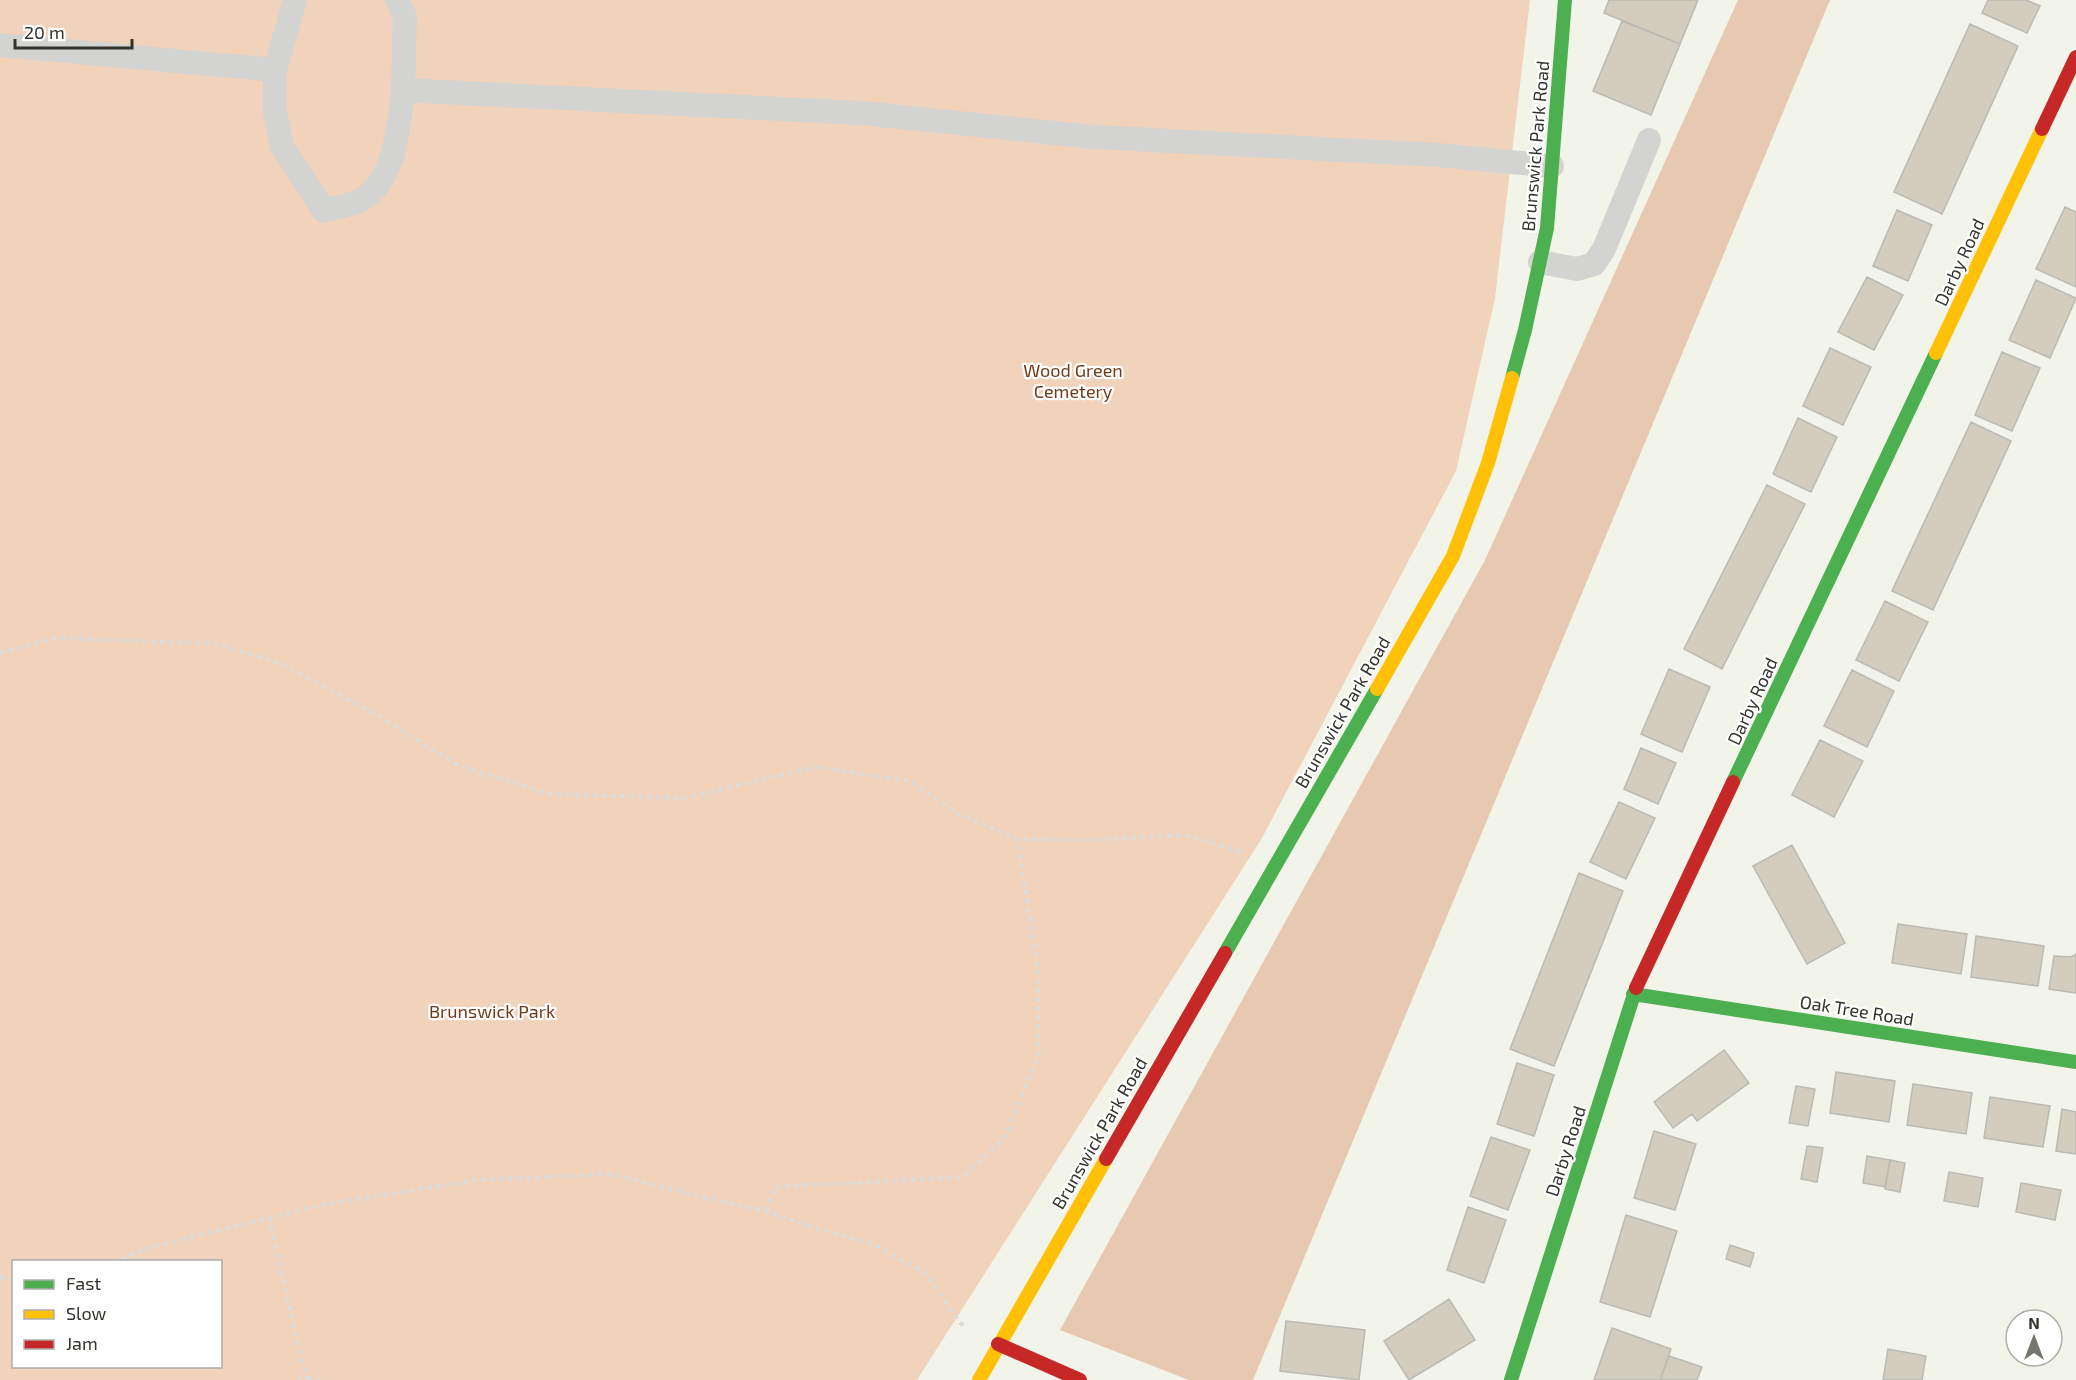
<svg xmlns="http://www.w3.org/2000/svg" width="2076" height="1380" font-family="'Exo 2',sans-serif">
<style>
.green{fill:#f1d2bb;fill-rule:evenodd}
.forest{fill:#e7c8b1}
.building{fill:#d2cdbd;stroke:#bbbab3;stroke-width:1.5}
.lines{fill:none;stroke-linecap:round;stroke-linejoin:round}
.path{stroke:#dcdcda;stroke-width:4;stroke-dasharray:4.5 4.5;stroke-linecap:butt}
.lane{stroke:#d3d3d1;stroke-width:24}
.fast{stroke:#4caf50;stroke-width:14}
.slow{stroke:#ffc107;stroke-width:14}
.jam{stroke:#c62828;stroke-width:14}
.labels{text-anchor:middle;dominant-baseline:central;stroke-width:4.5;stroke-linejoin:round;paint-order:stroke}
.street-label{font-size:18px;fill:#32332c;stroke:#fff}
.park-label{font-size:18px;fill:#703a18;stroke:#fff}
</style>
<rect width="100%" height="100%" fill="#f2f4e9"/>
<path class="green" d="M0,0h1530l-35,298 -39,173 -194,367 -345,542h-917zM14,1262h206v104h-206z"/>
<path class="forest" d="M1738,0h92l-577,1380h-64l-129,-50 425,-770z"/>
<path class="building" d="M1609,0h89l-18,44 -76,-31z
M1988,0h38l14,6 -13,27 -45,-20z
M1622,21l58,23 -29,71 -58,-24z
M1970,24l48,22 -76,168 -48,-22z
M2065,207l11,5v75l-40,-18z
M1897,210l35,15 -24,56 -35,-15z
M1867,277l36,18 -29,55 -36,-18z
M2036,280l40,18 -26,60 -41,-18z
M1830,348l41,19 -28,58 -40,-19z
M2002,352l38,16 -28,63 -37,-16z
M1798,418l39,19 -26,55 -38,-18z
M1971,422l40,19 -78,169 -41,-19z
M1767,485l38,19 -83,165 -38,-20z
M1885,601l43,21 -29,59 -43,-21z
M1669,669l41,18 -28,65 -41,-18z
M1852,670l42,21 -27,56 -43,-21z
M1820,740l43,21 -29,56 -42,-22z
M1641,748l35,15 -18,41 -34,-15z
M1619,802l36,16 -29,61 -36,-17z
M1792,845l53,98 -38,21 -54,-98z
M1579,873l44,18 -69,175 -44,-17z
M1898,924l69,10 -6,40 -69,-11z
M1976,936l68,10 -6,40 -67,-9z
M2076,954v39l-27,-4 5,-33 17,1z
M1724,1050l25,33 -52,38 -5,-7 -19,14 -19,-26z
M1517,1063l37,12 -20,61 -37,-12z
M1836,1072l59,9 -6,41 -59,-9z
M1913,1084l59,9 -6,41 -59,-9z
M1796,1086l19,3 -7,37 -19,-3z
M1990,1097l60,9 -7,41 -59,-9z
M2062,1109l14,3v42l-20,-3z
M1654,1131l42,13 -21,66 -41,-12z
M1491,1137l39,13 -22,60 -38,-14z
M1807,1146l16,2 -6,34 -16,-3z
M1867,1156l23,4 -5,27 -22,-4z
M1890,1160l15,3 -5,29 -15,-3z
M1949,1172l34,6 -5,29 -34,-6z
M2021,1183l40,7 -6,30 -39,-8z
M1468,1207l38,13 -22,63 -37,-13z
M1626,1215l51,16 -27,86 -50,-15z
M1730,1245l24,8 -4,14 -24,-8z
M1449,1299l26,41 -66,40 -25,-39z
M1286,1321l79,9 -6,50 -79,-9z
M1612,1328l59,21 -11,31h-66z
M1888,1349l38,7 -4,24h-39z
M1669,1356l33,11 -5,13h-37z"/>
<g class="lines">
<path class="path" d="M0,653l56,-15 161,6 66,20 101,55 75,47 92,28 133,4 132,-31 94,14 47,32 60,26 68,1 100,-5 57,17
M766,1211l9,-24 188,-10 42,-40 34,-83 -2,-95 -20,-120
M269,1218l25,110 13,50 -9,2
M113,1262l35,-14 173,-43 156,-25 133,-6 100,25 56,12 36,13 71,20 53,29 34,50 6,4
M0,1277l14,2
M307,1378l13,2"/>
<path class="lane" d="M397,0l8,17 -2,73 458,23 233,24 344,18 114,11
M0,45l275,25 20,-70
M275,70v42l7,34 42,65c12,-4 31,-6 41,-13 32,-25 33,-71 38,-108
M1540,262l37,7 17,-5 10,-15 45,-109"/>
<path class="fast" d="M1512,378l13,-48 22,-102 18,-228
M1733,782l203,-429
M1225,953l152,-264
M1633,994l443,68
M1511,1380l125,-392"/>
<path class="slow" d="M1936,353l106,-224
M1377,689l76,-133 35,-93 24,-85
M979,1380l127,-221"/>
<path class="jam" d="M2042,129l34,-72
M1636,988l97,-206
M1106,1159l119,-206
M998,1344l82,36"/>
</g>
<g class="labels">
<g class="street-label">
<text transform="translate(1535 146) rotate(-85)">Brunswick Park Road</text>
<text transform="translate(1959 262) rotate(-65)">Darby Road</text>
<text transform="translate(1752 701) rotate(-65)">Darby Road</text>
<text transform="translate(1342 712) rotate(-60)">Brunswick Park Road</text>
<text transform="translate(1857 1010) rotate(9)">Oak Tree Road</text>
<text transform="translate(1099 1133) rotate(-60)">Brunswick Park Road</text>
<text transform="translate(1565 1151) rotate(-72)">Darby Road</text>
</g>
<g class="park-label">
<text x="1073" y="370">Wood Green<tspan x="1073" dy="21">Cemetery</tspan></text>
<text x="492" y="1011">Brunswick Park</text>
</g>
</g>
<rect x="12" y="1260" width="210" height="108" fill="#ffffff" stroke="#adadab" stroke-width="1.5"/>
<rect x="24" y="1280" width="30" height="9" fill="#4caf50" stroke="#adadab" stroke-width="1.5"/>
<text x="66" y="1290" font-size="18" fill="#32332c">Fast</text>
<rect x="24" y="1310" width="30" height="9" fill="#ffc107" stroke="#adadab" stroke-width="1.5"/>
<text x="66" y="1320" font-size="18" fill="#32332c">Slow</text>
<rect x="24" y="1340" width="30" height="9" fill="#c62828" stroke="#adadab" stroke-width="1.5"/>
<text x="66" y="1350" font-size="18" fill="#32332c">Jam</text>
<g transform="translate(2034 1338)"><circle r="28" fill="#ffffff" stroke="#adadab" stroke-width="1.5"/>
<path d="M0-4.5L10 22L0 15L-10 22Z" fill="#75776e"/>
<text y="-9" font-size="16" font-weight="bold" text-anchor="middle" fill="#32332c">N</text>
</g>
<path d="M15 39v9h117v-9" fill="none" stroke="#32332c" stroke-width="3"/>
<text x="24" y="39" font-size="18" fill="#32332c" stroke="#ffffff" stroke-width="4.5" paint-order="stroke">20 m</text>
</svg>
